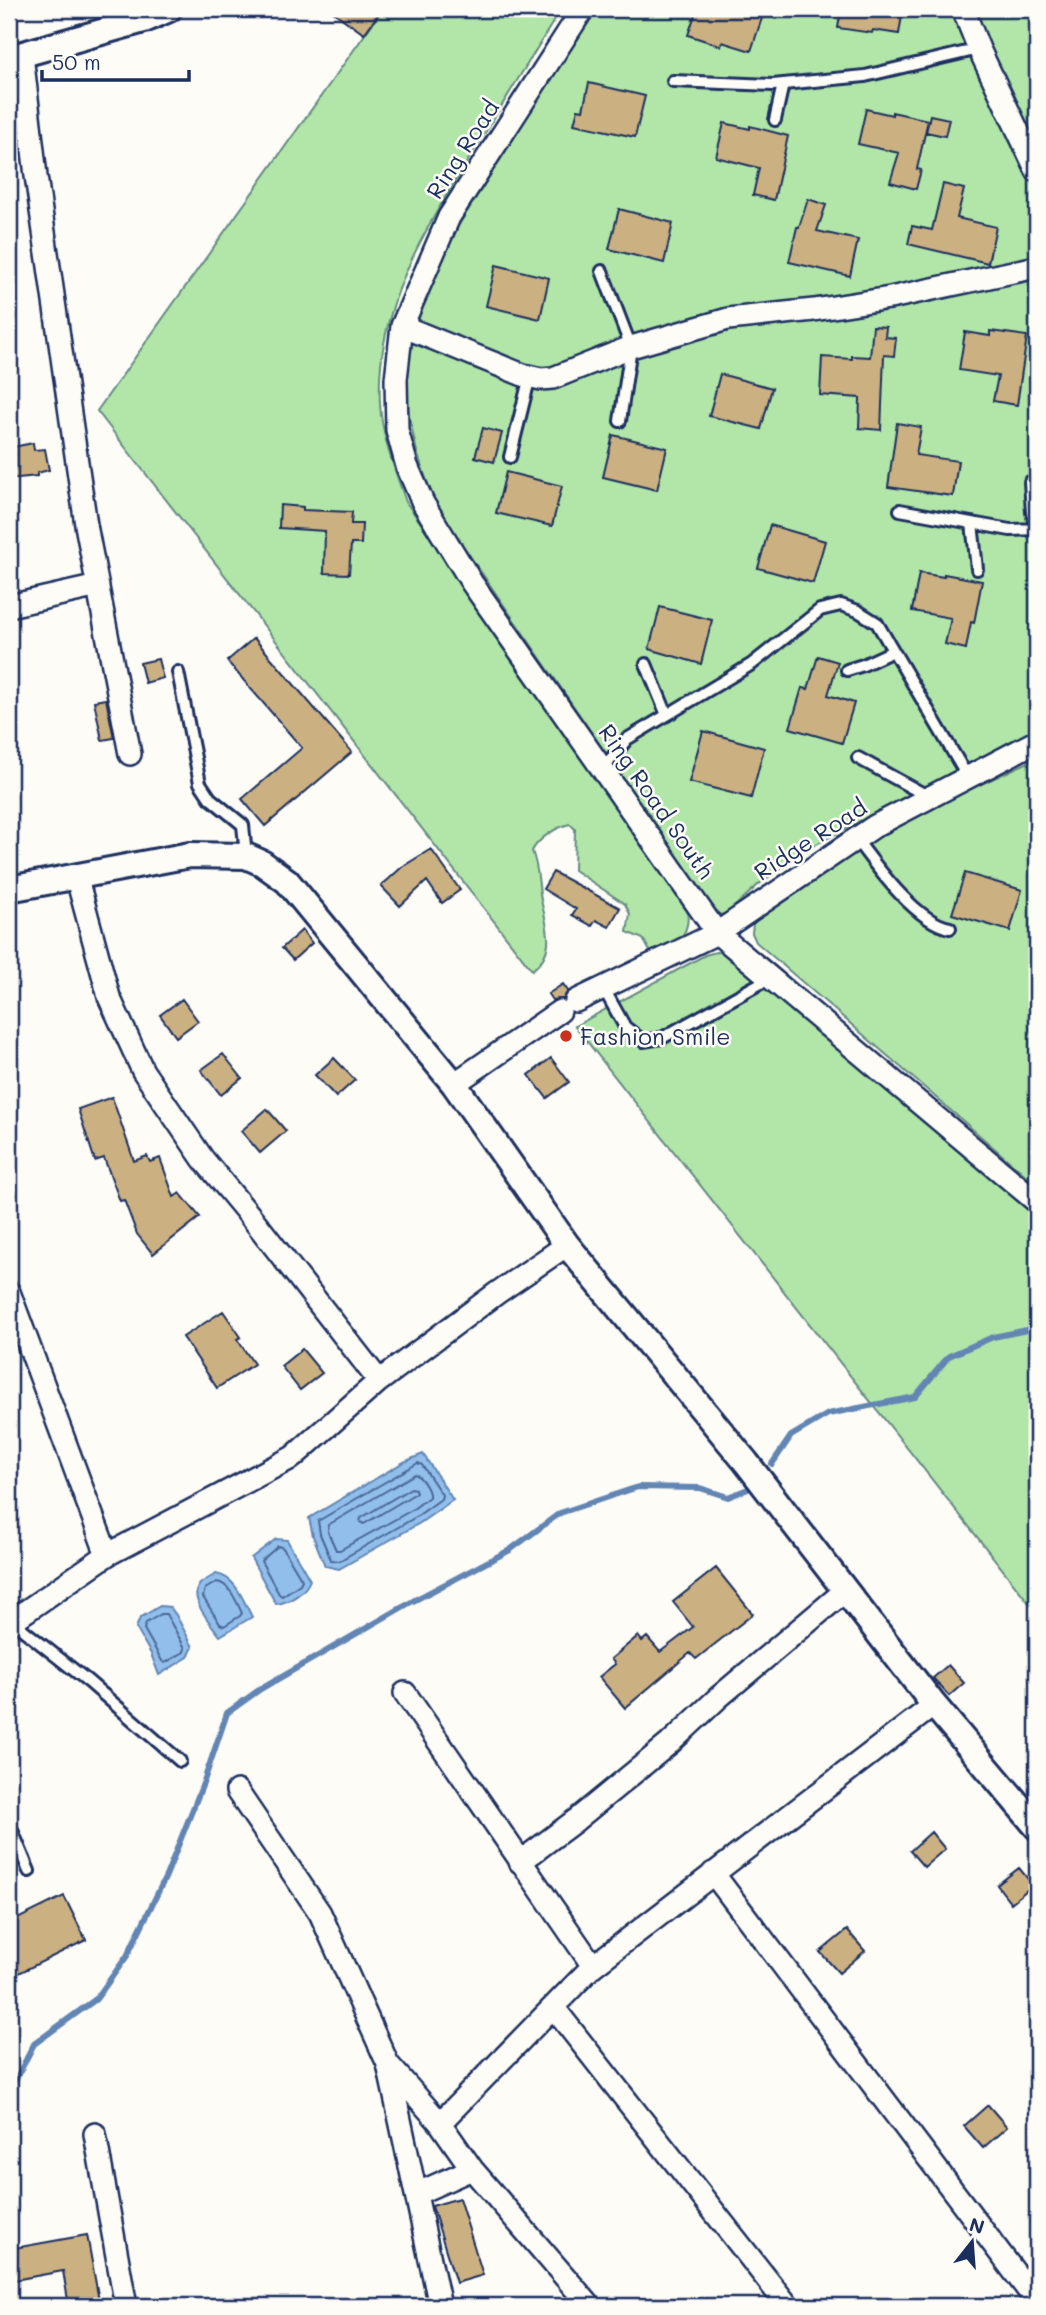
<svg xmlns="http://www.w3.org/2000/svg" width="1046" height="2315" font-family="Mali,sans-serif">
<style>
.green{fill:#b1e6a8;stroke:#668a83;stroke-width:2}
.water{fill:#91beeb;stroke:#6285b3;stroke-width:2}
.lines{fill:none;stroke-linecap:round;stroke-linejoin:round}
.shore{stroke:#4a6896;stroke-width:2}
.stream{stroke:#6285b3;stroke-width:6}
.building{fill:#cbb081;stroke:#1b2f5e;stroke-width:2}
.service-casing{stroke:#1b2f5e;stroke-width:16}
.minor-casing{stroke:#1b2f5e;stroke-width:26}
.tertiary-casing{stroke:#1b2f5e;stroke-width:30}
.service{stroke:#fdfcf7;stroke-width:10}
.minor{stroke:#fdfcf7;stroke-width:21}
.tertiary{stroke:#fdfcf7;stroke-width:24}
.poi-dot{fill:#c8321e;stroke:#fdfcf7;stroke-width:2.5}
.labels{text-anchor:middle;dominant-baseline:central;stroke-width:5;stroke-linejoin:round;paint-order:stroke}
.street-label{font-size:23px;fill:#1b2f5e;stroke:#fdfcf7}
.poi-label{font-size:23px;fill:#1b2f5e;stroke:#fdfcf7;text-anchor:start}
</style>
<rect width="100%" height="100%" fill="#fdfcf7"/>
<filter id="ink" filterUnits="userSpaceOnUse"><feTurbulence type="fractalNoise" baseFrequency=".0143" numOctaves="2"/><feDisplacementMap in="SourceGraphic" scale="14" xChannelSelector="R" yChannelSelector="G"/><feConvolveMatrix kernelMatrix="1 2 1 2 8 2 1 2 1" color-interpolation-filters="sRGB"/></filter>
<g filter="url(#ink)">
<path class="green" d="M383,9h178c-29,47 -58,94 -86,140 -50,81 -100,156 -95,255 2,34 15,66 26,98l279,401c5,15 3,25 -5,38l-29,12 -8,-14 -16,-7 3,-18 -5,-10 -51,-34 1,-41 -5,-5c-14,3 -32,15 -38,27 6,15 6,28 8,43 4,28 20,55 -8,76l-435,-559z
M593,9h362l82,176v74l-78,19 -57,7 -12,15 147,-28v459l-58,27 -174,92 -47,35 -33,30 -6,-1 -26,-34 -258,-375 -18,-53 -12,-54 4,-49 23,-72 20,-41z
M973,9h64v139l-63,-137z
M1037,758v427l-281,-243 -4,-9 1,-9 17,-18 105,-72z
M716,952l13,1 23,18 285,247v395l-462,-587 130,-71z"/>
<path class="water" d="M423,1454l30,46 -33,23 -81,46 -14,-3 -12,-30 -4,-18 95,-56z
M276,1539l11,1 23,40c-5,13 -20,22 -34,24l-25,-46z
M216,1574c20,3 27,26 36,43l-32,19c-9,-12 -34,-39 -19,-53 4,-3 10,-6 15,-9z
M160,1606l10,1 6,8 17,32 -5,10 -29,18 -8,-21 -15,-26 4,-10z"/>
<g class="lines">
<path class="shore" d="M418,1463l4,2 20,30 -1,4 -25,18 -77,44 -8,-1 -11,-26 -2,-13z
M415,1474c6,3 15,16 14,23l-17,13 -72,40h-4l-8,-18v-7z
M411,1488l4,1 1,4 -52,31 -4,-2 1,-4z
M278,1546l5,2 19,32 -2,4 -18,12 -3,-2 -18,-33z
M217,1582c13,2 19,19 25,31l-2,3 -16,10 -4,-2 -17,-27 2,-8z
M161,1614h5l19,34 -1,4 -19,11 -3,-2 -18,-32 2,-6z"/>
<path class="stream" d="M772,1464l19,-28 37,-22 87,-17 34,-41 44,-19 44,-9
M9,2093l25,-49 62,-45 31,-43 39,-80 38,-95 23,-68 32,-23 154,-89 97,-51 50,-37 78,-26 62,1 28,9 20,-8"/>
</g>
<path class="building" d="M329,9h53l-18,25z
M697,9h36l29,9 -11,33 -29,-9 -1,4 -33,-11z
M841,9h62l-4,25 -26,-4 -1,3 -34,-5z
M589,83l56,13 -10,41 -61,-13 4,-15 5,1z
M866,109l26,6v-3l36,8 -11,49 4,1 -5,19 -26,-7 9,-29 -41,-9z
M930,115l19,4 -4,17 -19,-4z
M724,123l26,6v-3l38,10 -14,64 -21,-5 6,-27 -43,-11z
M943,184l21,5 -7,29 39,9 -8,36 -80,-19 4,-18 20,4z
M808,199l18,6 -9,26 41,9 -8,36 -61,-14 8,-35h2z
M619,209l54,14 -9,40 -55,-14z
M496,265l53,13 -9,41 -54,-13z
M873,326l13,1 -1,10 11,1 -2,18 -10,-1 -3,75 -22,-2 1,-30 -40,-3 2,-38 30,2v-3l18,1z
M990,331l37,5 -10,69 -24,-4 5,-25 -39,-6 6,-38 25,4z
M720,374l52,14 -11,41 -52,-13z
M897,423l24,4 -5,28 42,6 -5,35 -65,-9z
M483,428l19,5 -8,29 -19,-5z
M613,435l54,13 -10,42 -54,-13z
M33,443l1,7 11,-1 4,21 -12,3v3l-28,3v-23l6,-1 -2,-8z
M506,472l56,14 -10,40 -56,-13z
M280,505l23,2v3l49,2 -1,12h11l-1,20h-10l-2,30 -25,-1 1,-42 -46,-3z
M770,525l55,16 -12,42 -55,-15z
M919,573l25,4v-3l38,7 -8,42 -3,-1 -5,27 -21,-5 6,-26 -39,-7z
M660,607l52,13 -11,44 -52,-15z
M254,638l98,114 -87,74 -23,-27 60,-51 -75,-87z
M818,656l20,6 -10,33 26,8 -12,40 -52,-15 12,-40 6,1z
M158,659l5,19 -18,5 -5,-20z
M106,699l8,39 -12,2 -8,-39z
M703,731l61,17 -13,50 -62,-16z
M431,849l29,41 -18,13 -15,-22 -27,25 -19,-20 21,-19z
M553,872l67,36 -11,19 -13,-7 -4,6 -20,-11 4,-6 -33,-20z
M965,873l57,17 -12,41 -58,-17z
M302,930l10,13 -19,17 -11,-12z
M563,984l5,7 -5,8 -11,1 -4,-6z
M182,999l16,22 -22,16 -16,-22z
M223,1054l19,24 -21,17 -20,-25z
M334,1058l21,22 -19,17 -21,-22z
M551,1058l18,24 -22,16 -18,-23z
M112,1097l22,64 13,-5 3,6 10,-4 14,39 6,-4 20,24 -47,37 -16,-20 -13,-34 -4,1 -16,-43 -9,3 -17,-52z
M267,1109l19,22 -26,22 -19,-22z
M223,1311l18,26 -4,2 17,25 -37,24 -34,-51z
M302,1349l20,24 -22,17 -19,-24z
M716,1568l37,46 -57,45 -6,-6 -65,55 -26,-31 16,-13 -4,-5 27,-23 4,5 5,-4 13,15 33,-25 -20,-25z
M948,1665l16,18 -15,13 -16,-18z
M931,1832l14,17 -21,18 -14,-16z
M1019,1868l14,17 -22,18 -14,-18z
M64,1896l22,44 -77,38v-55z
M847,1930l18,21 -26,22 -19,-21z
M988,2105l19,22 -24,21 -19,-22z
M459,2198l24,77 -27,8 -24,-77z
M87,2235l13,71h-31l-6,-35 -54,10v-32z"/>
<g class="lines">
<defs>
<path id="service" d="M673,81l100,4 92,-9 114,-27
M775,120l8,-36
M602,271l29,76 -11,74
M510,457l20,-81
M1030,482l2,30 4,17
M900,510l110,20 27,-1
M972,523l5,46
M646,664l21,51
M847,670l16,-5 30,-14
M178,672l22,111 10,15 33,27 3,31
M858,758l71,39
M603,769l24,-30 125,-75 68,-54 21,-5 17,6 19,12 90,153
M856,839c20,27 60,83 94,89
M604,989l21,38 18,14 19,-3 108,-60
M12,1621l77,61 91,79
M9,1823l20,48"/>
<path id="minor" d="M583,9l-134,208 -47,109 -6,53 1,51 10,36 16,37 49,80 245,350 320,269
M963,9l16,40 58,122
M22,55l14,121 50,349 44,229
M402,326l121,49 18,4 12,-1 78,-31 97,-28 86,-9 76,-12 147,-31
M9,606l89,-20
M76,875l33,122 34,74 60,88 53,64 123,158
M576,1001l141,-68 158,-107 162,-85
M454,1084l106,-73
M9,1292l98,263
M9,1623l98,-68 186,-98 86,-76 118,-88 70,-48
M405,1693l188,273
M237,1791l83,122 68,151
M520,1862l56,-42 94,-77 49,-46 127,-107
M713,1873l324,429
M554,2008l234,298
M440,2123l153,-157 341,-261
M95,2134l31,172
M416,2194l56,-25
M440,2306l-52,-242 52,59 32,46 118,137"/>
<path id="tertiary" d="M9,58l135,-38 25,-11
M9,889l181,-34 56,1 16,7 25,18 167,203 113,161 179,217 188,243 103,122"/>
</defs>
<use href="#service" class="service-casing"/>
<use href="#minor" class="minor-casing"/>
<use href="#tertiary" class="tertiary-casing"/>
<use href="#service" class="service"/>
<use href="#minor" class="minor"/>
<use href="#tertiary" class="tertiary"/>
</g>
</g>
<circle class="poi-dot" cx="566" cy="1036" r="7"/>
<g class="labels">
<g class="street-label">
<text transform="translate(462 149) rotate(-57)">Ring Road</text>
<text transform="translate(657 801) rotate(55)">Ring Road South</text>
<text transform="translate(810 839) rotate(-33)">Ridge Road</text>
</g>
<g class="poi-label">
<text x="580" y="1036">Fashion Smile</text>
</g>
</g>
<rect width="1046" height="2315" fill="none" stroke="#fdfcf7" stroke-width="35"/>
<rect x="18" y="18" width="1011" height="2280" fill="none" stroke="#1b2f5e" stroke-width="2.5" filter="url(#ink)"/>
<g transform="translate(972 2242) rotate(17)" stroke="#fdfcf7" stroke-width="5" paint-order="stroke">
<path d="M0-5L12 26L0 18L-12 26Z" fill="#1b2f5e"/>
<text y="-10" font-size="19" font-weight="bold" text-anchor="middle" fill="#1b2f5e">N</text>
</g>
<path d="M42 70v10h147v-10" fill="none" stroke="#1b2f5e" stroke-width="3.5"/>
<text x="52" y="70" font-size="21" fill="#1b2f5e" stroke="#fdfcf7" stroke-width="5" paint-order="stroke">50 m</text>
</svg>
